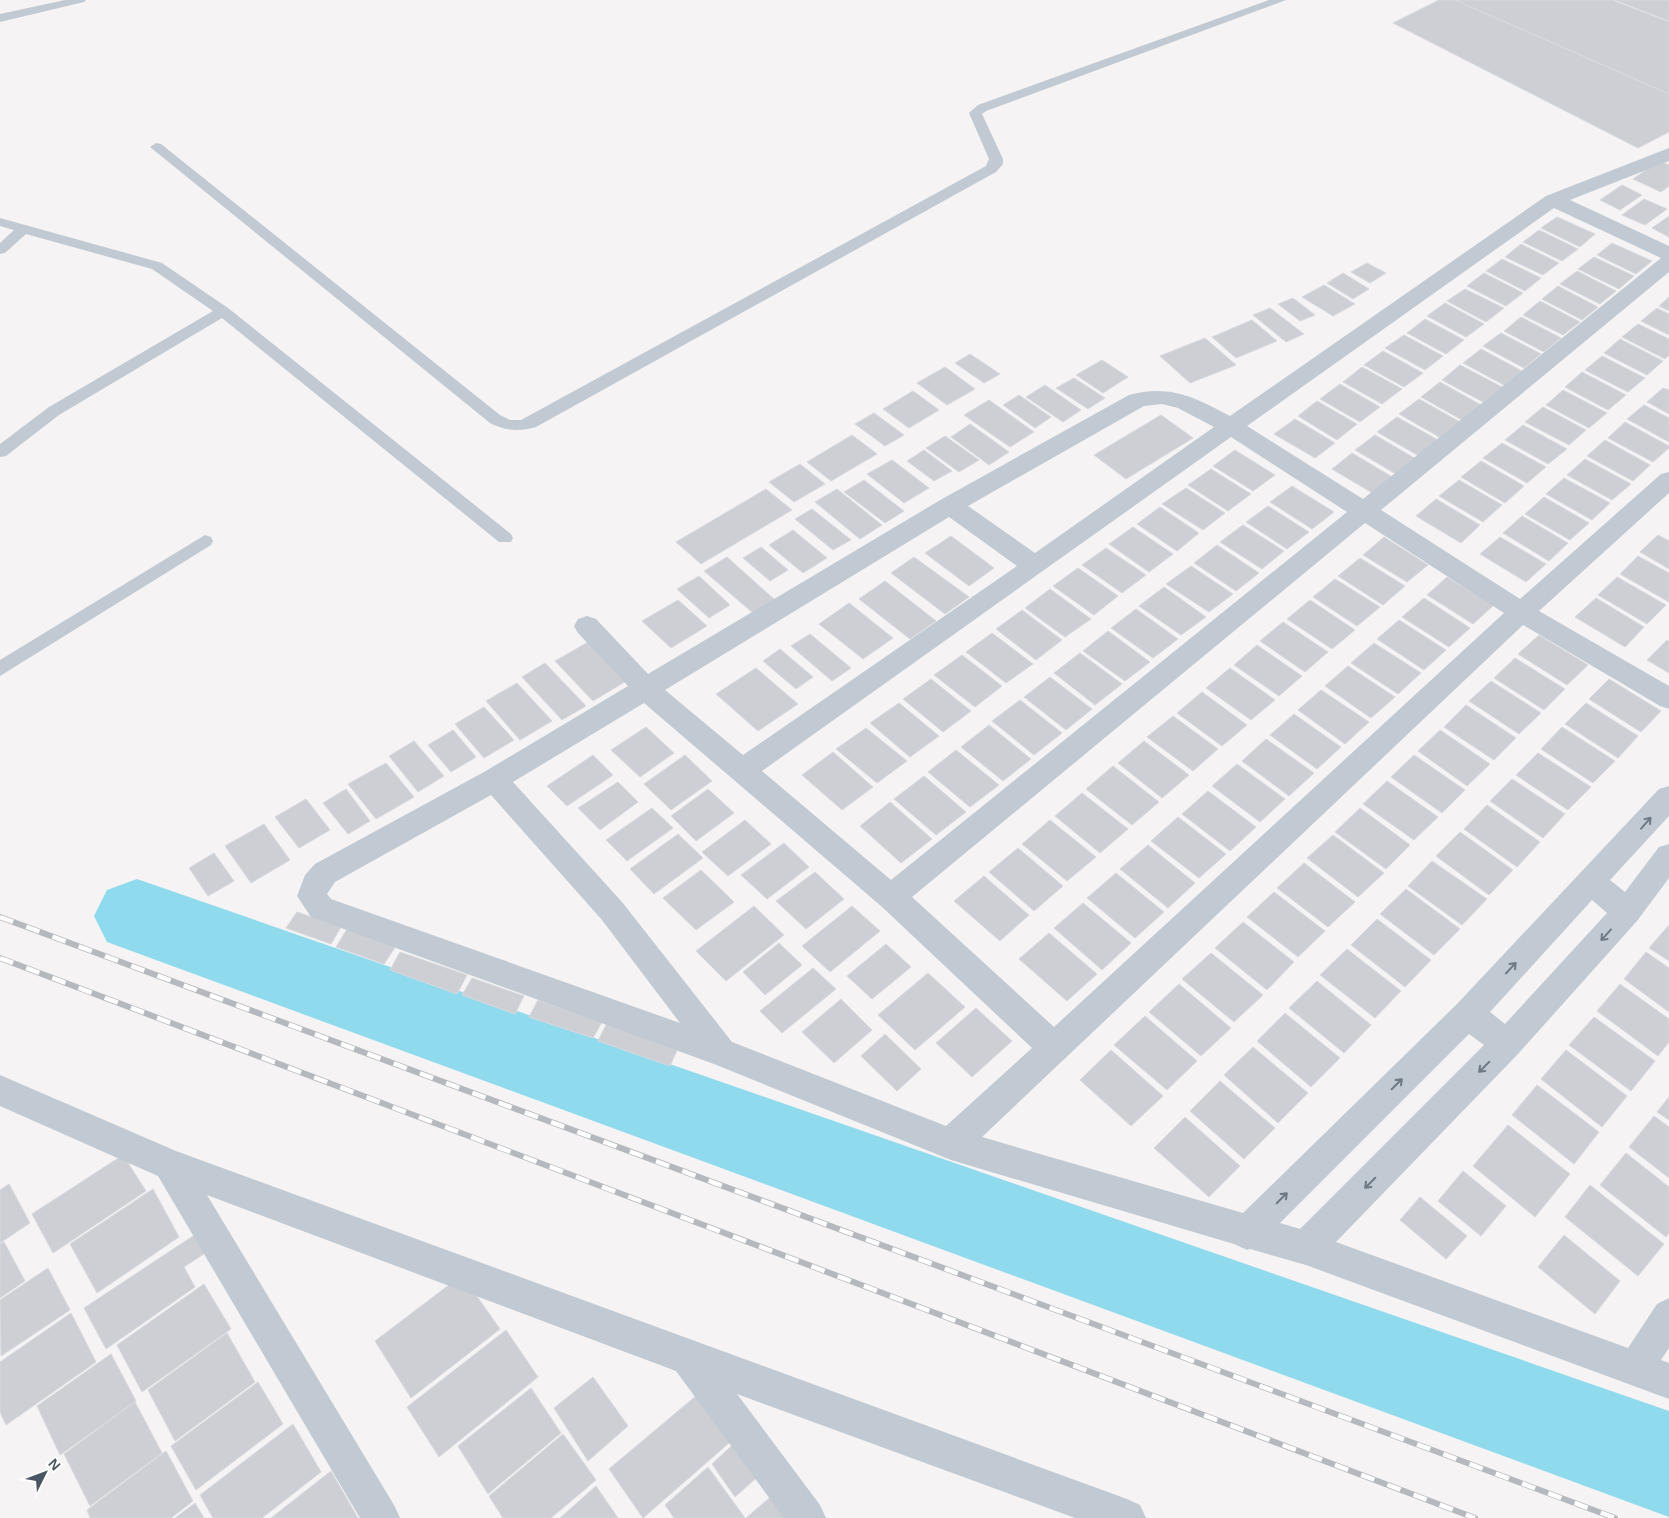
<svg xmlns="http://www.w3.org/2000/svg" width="1669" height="1518" font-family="Arial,sans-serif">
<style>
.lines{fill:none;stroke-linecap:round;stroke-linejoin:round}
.river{fill:#90daee;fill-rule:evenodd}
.building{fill:#cdcfd5;stroke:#d7d9de}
.service{fill:#c1cad2;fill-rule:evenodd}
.minor{fill:#c1cad2;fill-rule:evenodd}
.rail-casing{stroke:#b5b8bd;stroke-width:6}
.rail{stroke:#fff;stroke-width:4.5;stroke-dasharray:14;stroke-linecap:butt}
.oneway{stroke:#6e7983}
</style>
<rect width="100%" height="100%" fill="#f5f3f3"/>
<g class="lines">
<path class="river" d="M137,879l1532,532v106l-1562,-575 -13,-26 13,-26z"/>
</g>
<path class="building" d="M1439,0h16l214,94v38l-31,16 -245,-125z
M1455,0h157l57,22v72z
M1615,0h54v21z
M1659,161l10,4v21l-8,6 -28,-13z
M1622,185l20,10 -22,15 -20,-10z
M1644,199l23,10 -22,16 -23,-10z
M1669,216v21l-17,-9z
M1557,217l38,17 -15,13 -39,-19z
M1539,230l39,19 -16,12 -39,-19z
M1612,243l40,18 -16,13 -39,-19z
M1521,244l38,19 -16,12 -38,-18z
M1594,257l40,19 -15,13 -41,-20z
M1502,259l39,19 -16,13 -39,-20z
M1367,263l19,10 -16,10 -19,-11z
M1577,271l39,20 -16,13 -40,-20z
M1343,273l26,16 -16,10 -26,-16z
M1484,273l39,20 -17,13 -39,-20z
M1324,285l31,19 -22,12 -31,-19z
M1558,286l40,21 -16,13 -40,-21z
M1465,289l39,19 -18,14 -39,-21z
M1669,297v14l-10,-5z
M1293,298l22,17 -15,6 -22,-17z
M1540,301l40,21 -17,13 -40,-20z
M1445,303l39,21 -18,13 -39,-21z
M1270,308l34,26 -18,8 -33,-27z
M1657,308l12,6v21l-28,-14z
M1521,317l40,21 -17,14 -40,-21z
M1425,319l39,21 -18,14 -39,-21z
M1252,320l25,21 -41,17 -24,-21z
M1638,324l31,15v16l-4,4 -43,-22z
M1501,333l40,21 -17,14 -41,-22z
M1404,335l39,21 -18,14 -40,-22z
M1205,338l31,27 -46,18 -30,-27z
M1620,339l43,22 -16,14 -43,-22z
M1481,349l41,22 -18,14 -41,-22z
M1383,351l40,22 -19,14 -40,-22z
M970,354l30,20 -16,9 -29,-20z
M1602,356l43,22 -17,14 -43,-22z
M1102,360l26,17 -25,16 -27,-18z
M1460,365l42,22 -19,15 -41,-22z
M945,367l30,22 -28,16 -30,-22z
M1362,367l40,22 -20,15 -39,-22z
M1582,372l44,23 -18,15 -43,-23z
M1074,378l31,20 -17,11 -32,-21z
M1440,382l41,23 -19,15 -41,-23z
M1340,384l40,23 -20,15 -40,-23z
M1045,385l36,25 -18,12 -37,-25z
M1663,388l6,2v24l-22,-12z
M1563,390l44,23 -18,15 -43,-23z
M913,391l26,19 -30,18 -26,-19z
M1019,395l32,22 -16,11 -32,-23z
M1419,399l41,23 -19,16 -42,-24z
M989,400l45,32 -24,15 -46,-32z
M1317,401l40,23 -20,16 -39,-24z
M1644,405l25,13v24l-42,-23z
M1543,407l43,23 -17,15 -44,-23z
M874,413l30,22 -19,11 -30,-22z
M1161,415l32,23 -67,41 -32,-24z
M1397,417l41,23 -19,16 -42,-24z
M1295,419l40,24 -20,15 -41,-24z
M1625,422l44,24v2l-16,14 -45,-24z
M970,424l39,28 -20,13 -38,-28z
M1523,425l44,24 -19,15 -43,-24z
M852,435l25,19 -46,27 -24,-19z
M1375,435l41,24 -20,15 -41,-24z
M945,436l34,24 -20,12 -33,-24z
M1605,440l45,25 -17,16 -46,-25z
M1502,443l44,24 -19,16 -44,-25z
M924,450l28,21 -18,10 -27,-20z
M1235,450l40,25 -22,16 -40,-25z
M1352,453l42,25 -20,16 -42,-25z
M1585,459l46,25 -19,16 -45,-25z
M892,460l37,28 -25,15 -37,-29z
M1481,461l43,25 -19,17 -44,-26z
M800,464l25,20 -31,18 -25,-20z
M1211,469l40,25 -23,17 -40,-26z
M1564,478l46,25 -18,17 -46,-26z
M864,480l40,31 -19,12 -41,-31z
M1459,480l43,25 -19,17 -44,-26z
M1292,486l42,26 -22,17 -42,-27z
M1186,488l39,25 -22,17 -41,-26z
M766,489l26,21 -91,54 -25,-22z
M837,489l45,36 -22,14 -45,-37z
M1544,497l45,26 -19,17 -45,-26z
M1436,499l44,26 -19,18 -45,-27z
M1268,506l41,26 -22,17 -41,-27z
M1160,507l39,26 -22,18 -40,-27z
M812,509l39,31 -18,10 -38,-31z
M1522,516l46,27 -19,18 -46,-28z
M1243,525l41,26 -22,18 -42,-27z
M1133,527l40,27 -24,18 -40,-28z
M793,530l34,28 -24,15 -34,-28z
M1658,535l11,6v28l-29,-17z
M951,536l43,32 -25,18 -44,-33z
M1384,537l44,28 -21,17 -44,-27z
M1500,537l46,27 -20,18 -46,-28z
M1217,545l42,28 -23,18 -42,-28z
M761,547l27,23 -18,11 -27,-23z
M1106,548l40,27 -24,18 -40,-28z
M1638,556l31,17v29l-49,-28z
M727,557l48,43 -22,13 -49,-42z
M914,557l55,40 -24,17 -54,-41z
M1360,558l45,28 -22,19 -45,-29z
M1191,566l42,28 -24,18 -43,-28z
M1078,568l40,28 -24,19 -41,-29z
M699,576l31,29 -21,13 -32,-29z
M1447,577l47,28 -21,19 -46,-29z
M1617,577l49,28 -19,19 -49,-29z
M1335,579l45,28 -23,19 -44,-29z
M885,581l51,40 -26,18 -51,-40z
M1164,587l42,30 -25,18 -42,-29z
M1050,589l41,30 -26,18 -40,-29z
M1424,598l46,30 -21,19 -47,-30z
M1596,598l48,29 -19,20 -50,-30z
M678,600l29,26 -36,22 -29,-27z
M1310,600l45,30 -23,19 -45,-30z
M849,603l44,35 -30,21 -44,-35z
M1136,609l42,30 -25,19 -42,-30z
M1022,610l40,30 -26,20 -40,-31z
M1399,620l47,30 -22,20 -47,-31z
M1283,622l45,30 -23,20 -45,-31z
M1108,631l42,31 -25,19 -42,-30z
M992,633l41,31 -27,19 -40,-31z
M810,634l41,34 -19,13 -41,-35z
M1539,635l49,30 -21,20 -49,-31z
M1667,640l2,2v31l-22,-13z
M590,641l38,39 -35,21 -38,-40z
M1374,643l47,30 -23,21 -47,-31z
M1257,645l45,31 -23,20 -45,-31z
M780,649l33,28 -17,12 -33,-28z
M1080,653l42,31 -27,21 -41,-32z
M962,655l40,31 -27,21 -41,-32z
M1515,658l50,31 -21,21 -50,-32z
M545,663l41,43 -24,14 -40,-43z
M1348,666l47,31 -24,21 -46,-32z
M756,668l42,36 -40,27 -42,-37z
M1230,668l45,32 -24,20 -45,-32z
M1050,677l42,32 -26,21 -42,-33z
M931,679l40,32 -28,21 -40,-33z
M1609,679l52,32 -20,21 -52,-33z
M1491,681l50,32 -22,21 -50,-33z
M517,683l35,38 -32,19 -34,-39z
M1321,690l48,32 -24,22 -47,-34z
M1202,692l45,33 -25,21 -45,-33z
M1020,700l42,33 -28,22 -42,-34z
M899,703l40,33 -29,21 -40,-34z
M1586,703l52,33 -20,22 -53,-34z
M1466,705l50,33 -22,22 -50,-33z
M484,707l30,33 -30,18 -29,-34z
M1294,714l47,33 -24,22 -47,-34z
M1173,716l45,33 -25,22 -46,-34z
M989,725l42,34 -28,22 -42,-34z
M646,727l28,26 -34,24 -29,-27z
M1562,727l53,34 -22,22 -52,-34z
M866,728l41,33 -30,22 -41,-34z
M453,730l23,27 -25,15 -23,-27z
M1440,730l50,34 -23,22 -49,-35z
M1266,739l48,34 -25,23 -47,-35z
M414,741l30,35 -26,16 -29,-36z
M1144,741l45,34 -27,23 -44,-35z
M956,750l43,35 -29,22 -42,-35z
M833,752l40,35 -31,23 -40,-35z
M1538,753l53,34 -23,23 -52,-35z
M593,755l20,20 -46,31 -20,-20z
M685,755l27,26 -41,29 -27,-26z
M1414,755l51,35 -23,23 -51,-36z
M386,763l28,34 -38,22 -28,-35z
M1237,764l48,35 -25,23 -48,-36z
M1113,766l46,36 -27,23 -46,-36z
M924,776l42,36 -30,23 -42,-36z
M1512,779l53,35 -22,24 -53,-37z
M1387,781l51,36 -24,23 -51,-36z
M618,782l20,20 -38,28 -22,-22z
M346,789l24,32 -22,13 -25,-31z
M708,789l26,24 -38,28 -25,-25z
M1208,791l48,36 -26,24 -48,-37z
M1082,793l46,36 -28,24 -45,-37z
M306,799l24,31 -31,18 -24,-31z
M890,802l42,37 -31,24 -41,-37z
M1487,805l53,37 -23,25 -53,-38z
M652,808l21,20 -46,33 -21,-21z
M1360,808l50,37 -24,24 -51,-37z
M1178,817l48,37 -27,24 -48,-37z
M745,820l26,24 -43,32 -26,-24z
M1050,820l46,37 -29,24 -45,-37z
M264,824l26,36 -39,23 -26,-37z
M1460,832l53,38 -24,25 -53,-39z
M678,834l25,24 -49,36 -24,-25z
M1333,835l51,38 -26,24 -51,-39z
M784,843l25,24 -42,32 -26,-24z
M1148,845l47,38 -27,25 -48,-39z
M1018,848l45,38 -29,25 -45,-39z
M214,853l20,28 -26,15 -19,-28z
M1432,861l55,38 -25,26 -54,-39z
M1304,863l51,39 -27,25 -51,-39z
M701,870l33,32 -38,28 -33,-32z
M815,872l29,27 -38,30 -30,-28z
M1116,873l48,39 -29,26 -48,-40z
M984,876l45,39 -29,26 -46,-40z
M1406,889l54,40 -26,26 -54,-41z
M1274,892l51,39 -27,26 -51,-40z
M1083,903l48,40 -29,27 -48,-42z
M754,906l30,29 -58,46 -30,-30z
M852,906l28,25 -50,41 -28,-26z
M297,912l44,15 -10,17 -45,-16z
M1377,919l54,41 -26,27 -54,-42z
M1243,922l51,40 -27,28 -52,-42z
M1669,925v36l-20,-13z
M347,929l49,17 -12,18 -48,-17z
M1049,933l48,41 -30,27 -48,-42z
M779,943l23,22 -37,30 -22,-23z
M886,944l25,23 -39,32 -25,-23z
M1347,949l54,42 -26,27 -55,-43z
M400,952l67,23 -10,19 -67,-24z
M1646,952l23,16v44l-45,-33z
M1211,953l52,42 -29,27 -52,-43z
M813,968l23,21 -54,44 -22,-22z
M928,973l37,34 -50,43 -37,-35z
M472,978l52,18 -9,18 -53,-19z
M1317,981l54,44 -27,28 -55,-45z
M1179,984l52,44 -30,28 -52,-44z
M1620,984l49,35v23l-11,14 -61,-45z
M841,999l31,31 -38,33 -32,-31z
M538,1000l64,22 -9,16 -64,-21z
M976,1008l36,33 -40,36 -36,-34z
M1285,1013l55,45 -29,29 -54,-46z
M1145,1016l52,45 -30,29 -53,-45z
M1594,1017l61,44 -24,30 -62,-46z
M608,1021l71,25 -9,20 -72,-25z
M885,1034l36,35 -24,22 -36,-35z
M1253,1047l55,46 -30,30 -54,-48z
M1111,1050l52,46 -32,30 -51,-46z
M1566,1050l61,46 -25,31 -61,-48z
M1220,1081l55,47 -31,31 -54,-48z
M1537,1085l62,47 -25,32 -62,-49z
M1669,1097v23l-12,-8z
M1654,1116l15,11v51l-40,-31z
M1185,1117l55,49 -31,31 -55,-49z
M1508,1125l62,49 -35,43 -62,-51z
M1626,1153l43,34v46l-3,4 -66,-52z
M123,1155l23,36 -93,62 -21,-39z
M1463,1171l43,35 -25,30 -43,-35z
M9,1184l21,39 -30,20v-53z
M1590,1185l74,59 -26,32 -73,-59z
M153,1189l26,48 -82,56 -27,-49z
M1420,1197l47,39 -21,23 -46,-39z
M202,1230l11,18 -29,19 11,20 -89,62 -22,-41z
M1564,1235l56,46 -25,33 -57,-47z
M4,1242l21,39 -25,17v-54z
M48,1268l22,42 -69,46 -1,-56z
M462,1275l38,54 -89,69 -36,-57z
M204,1284l27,45 -89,63 -25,-47z
M71,1313l25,49 -90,63 -6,-13v-50z
M506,1330l32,47 -99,80 -32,-50z
M227,1333l28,49 -80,59 -27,-51z
M111,1354l25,47 -76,54 -23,-49z
M593,1377l35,49 -40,35 -34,-53z
M258,1382l25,42 -87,66 -25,-44z
M531,1388l30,45 -73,61 -30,-48z
M703,1390l34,46 -94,82 -34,-49z
M135,1402l27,51 -72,53 -26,-52z
M293,1424l28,48 -59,46h-49l-13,-23z
M563,1434l33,46 -45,38h-48l-14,-22z
M739,1439l24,33 -28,25 -23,-33z
M166,1451l27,50 -22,17h-81l-3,-8z
M708,1467l37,51h-71l-9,-13z
M331,1471l27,47h-87z
M596,1486l22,32h-58z
M781,1488l23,30h-58z
M195,1503l9,15h-29z"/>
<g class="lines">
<path class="service" d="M65,0h21l-2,2 -84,20v-8z
M1269,0h17l-300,111 -4,3 21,45v5l-7,8 -460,255c-17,5 -30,4 -46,-4l-340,-276 6,-4 5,1 339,271 10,5h11l465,-254 3,-7 -20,-46 9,-8z
M0,218l162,45 66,45 283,226 2,4 -2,4h-12l-277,-224 -163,97 -53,41 -6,1v-13l49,-37 164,-96 -61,-42 -126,-35 -21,19 -5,1v-11l14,-13 -14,-4z
M205,535l6,2 2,4 -2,4 -211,131v-16z"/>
<path class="minor" d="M1669,148v13l-99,39 99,46v26l-288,238 139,89 141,-125 8,-2v21l-130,118 130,75v23l-9,-3 -137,-81 -541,512 261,76 214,-209 202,-215 10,-3v30l-59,64 15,12 34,-45 10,-3v34l-32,43 -119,133 -182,188 292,106 29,-44 12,-6v50l-8,12 8,3v36l-363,-134 -56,-16 -3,1 -13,-6 -283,-84 -237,-96 -403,-147 -14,-21 8,-21 10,-11 169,-92 144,-86 -50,-53 -4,-7 4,-7 9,-3 9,3 52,55 294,-175 187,-104c40,-11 66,2 101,21l316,-220zM1554,208l107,50 -298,241 -116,-73zM1162,404l16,4 36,19 -179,126 -67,-47 176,-100zM1231,437l116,75 -456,368 -129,-109zM949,517l68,49 -274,189 -78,-65zM1365,523l139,90 -450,414 -142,-130zM644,703l237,203 151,142 -86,78 -214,-84 -110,-140 -109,-120zM491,795l111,125 78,103 -349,-124 -4,-5 8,-12zM1592,900l15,13 -102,111 -15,-12zM1469,1034l15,11 -184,184 -20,-6z
M0,1075l176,76 951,348 13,6 6,13h-71l-338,-124 83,111 6,13h-42l-108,-147 -469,-176 187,310 6,13h-40l-202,-342 -158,-70z"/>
<defs>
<path id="rail" d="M0,917l1615,601
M0,958l1475,560"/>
</defs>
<use href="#rail" class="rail-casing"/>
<use href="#rail" class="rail"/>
</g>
<defs><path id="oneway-shaft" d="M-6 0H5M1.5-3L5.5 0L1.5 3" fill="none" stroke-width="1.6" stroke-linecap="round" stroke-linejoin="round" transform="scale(1.25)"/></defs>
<g class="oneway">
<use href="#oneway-shaft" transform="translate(1646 823) rotate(-49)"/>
<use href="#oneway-shaft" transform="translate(1606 935) rotate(132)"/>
<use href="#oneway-shaft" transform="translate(1511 968) rotate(-47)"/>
<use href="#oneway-shaft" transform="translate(1484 1067) rotate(135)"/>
<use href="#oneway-shaft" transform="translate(1397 1084) rotate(-45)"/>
<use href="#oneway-shaft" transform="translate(1370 1183) rotate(135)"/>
<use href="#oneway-shaft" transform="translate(1282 1198) rotate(-45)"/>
</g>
<g transform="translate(45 1473) rotate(48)" stroke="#ffffff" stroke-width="4" paint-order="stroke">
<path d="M0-4L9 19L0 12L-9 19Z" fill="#4a5661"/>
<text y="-8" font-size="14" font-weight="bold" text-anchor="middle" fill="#4a5661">N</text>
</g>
</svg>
